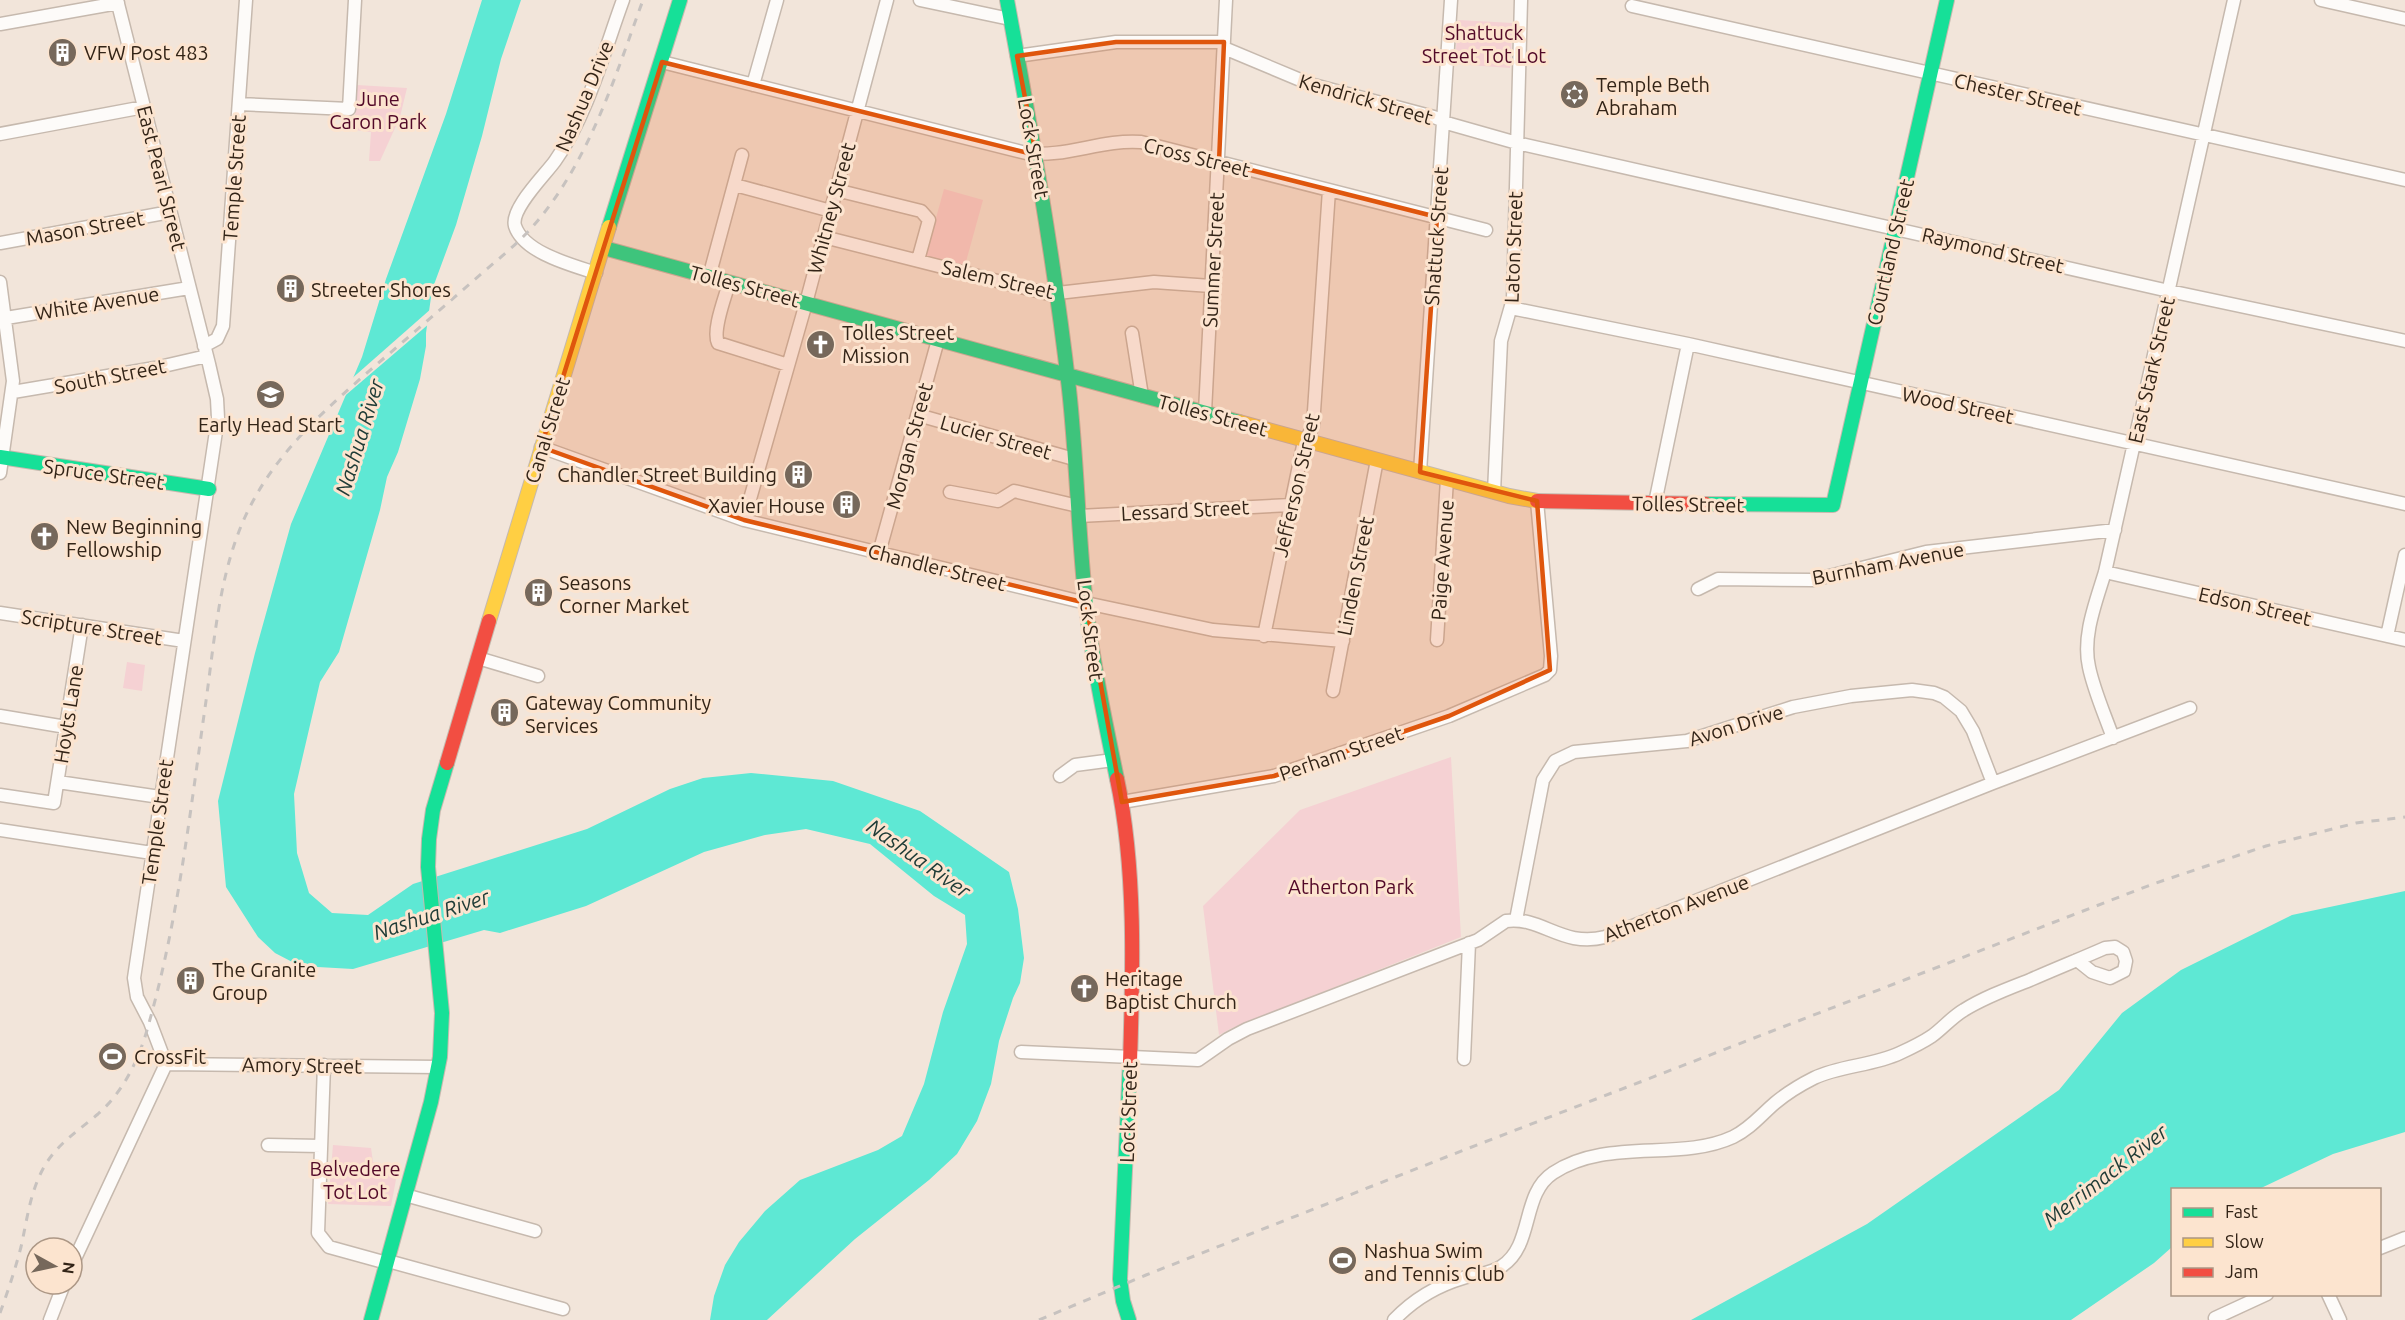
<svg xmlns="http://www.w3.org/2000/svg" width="2405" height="1320" font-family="Ubuntu,sans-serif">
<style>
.green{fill:#f5d1d3}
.water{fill:#5ee8d4}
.pier{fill:#f2e5da}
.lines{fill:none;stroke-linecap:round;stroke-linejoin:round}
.street-casing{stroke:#c6b9ae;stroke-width:15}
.fast-casing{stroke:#c6b9ae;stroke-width:16}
.slow-casing{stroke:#c6b9ae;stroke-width:16}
.jam-casing{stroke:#c6b9ae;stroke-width:16}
.street{stroke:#fdfbf9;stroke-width:12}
.fast{stroke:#16e098;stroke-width:14}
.slow{stroke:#ffcf43;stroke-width:14}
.jam{stroke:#f24e42;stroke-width:14}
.rail{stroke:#c7c2bf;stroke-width:3;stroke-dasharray:8 8;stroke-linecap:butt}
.marked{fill:#df560d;fill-opacity:0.2;stroke:#df560d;stroke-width:4.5;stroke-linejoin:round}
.labels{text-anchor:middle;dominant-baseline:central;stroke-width:6;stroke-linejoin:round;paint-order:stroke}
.park-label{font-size:20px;fill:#520928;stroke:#fce4cf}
.poi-label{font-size:20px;fill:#332417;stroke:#fce4cf;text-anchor:start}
.street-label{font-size:20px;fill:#332417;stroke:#fce4cf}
.water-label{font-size:21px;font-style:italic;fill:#203c37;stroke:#fce4cf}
</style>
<rect width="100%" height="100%" fill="#f2e5da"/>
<path class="green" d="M1458,20l55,3 -3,45 -55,-4z
M357,85l50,3 -7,29 -20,44h-11l2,-29 -17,-2z
M944,189l39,11 -19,69 -39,-11z
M127,662l18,3 -3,26 -19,-3z
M1451,757l10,180 -229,91 -13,7 -16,-129 97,-96z
M333,1145l38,3 2,14 25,7 -7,37 -63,-2z"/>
<path class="water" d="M482,0h39l-20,59 -19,77 -26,89 -24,65 -6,43v13l-6,33 -22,73 -11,25 -7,33 -41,142 -19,30 -26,112 3,59 12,40 23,20 36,2 45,-31 174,-55 83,-40 33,-11 48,-5 82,8 87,30 89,61 9,37 6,49 -4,25 -7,15 -14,43 -8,43 -14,37 -20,33 -28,26 -74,59 -88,81h-57l4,-24 11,-31 14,-23 26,-31 35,-31 78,-30 24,-14 22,-52 19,-72 24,-68 -2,-29 -31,-19 -64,-52 -64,-15 -41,6 -61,17 -118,54 -86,27 -16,-3 -131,39 -53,-3 -25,-13 -17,-16 -32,-50 -8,-86 37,-148 36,-129 71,-167 24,-78 60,-165z
M2405,891v241l-72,22 -74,35 -87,1v57l-18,16 -83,57h-380l176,-96 192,-134 63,-77 59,-43 111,-55z"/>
<path class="pier" d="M432,308l-2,15 -90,77 9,-19z"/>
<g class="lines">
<defs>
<path id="street" d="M920,0l90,19
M2321,0l84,19
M1632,6l773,174
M0,24l118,-21
M1224,48l86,36 124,33 16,7 67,19 643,146 245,52
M1017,56l99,-14h108
M662,62l364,91c39,5 76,-14 115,-11l345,88
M753,85l24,-85
M239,104l110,5 6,-109
M0,134l144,-27
M735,185l96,26
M836,190l85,21 8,9 -11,40
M824,237l225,57 105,-12 57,4
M0,243l170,-31
M596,273c-24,-8 -72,-20 -81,-47 -5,-17 30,-51 40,-65 32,-45 49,-109 68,-161
M709,277l33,-122
M0,282l13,99 -13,92
M729,283c-4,15 -17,47 -11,60l70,22
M1511,308l177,36 717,160
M6,318l183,-30
M1132,333l10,63
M204,346l13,-7 6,-13 23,-326
M13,392l142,-24 52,-12
M1205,412l21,-412
M918,415l156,44
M541,447l203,73 342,83 127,27 130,11
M1420,472l31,-472
M950,492l48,9 16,-10 64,15
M1494,492l7,-151 12,-42 8,-299
M1655,503l33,-159
M1079,516l212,-11
M744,520l62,-217 81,-303
M879,553l59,-213
M2105,572l300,68
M1698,589l20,-10 95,1 113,-28 189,-22
M0,613l184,28
M1264,636l39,-190 10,-20 16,-236
M2387,636l18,-81
M1437,640l10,-161
M478,658l60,18
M1333,691l44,-231
M0,716l66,11
M2113,738c-8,-23 -19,-47 -24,-71 -7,-31 7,-65 16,-95l129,-572
M1060,776l15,-11 38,-5
M58,782l102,15
M0,795l54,8 28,-178
M1122,802l152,-26 175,-60 96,-41 5,-5 1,-14 -14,-155
M0,830l152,23
M1516,920l27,-140 12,-19 19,-9 113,-11 106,-34 58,-11 61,-6 22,3 10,4 17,14 12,20 20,52
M1021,1052l177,8 30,-21 19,-10 231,-89 28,-19c36,-5 56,27 99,16l388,-154 197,-75
M1464,1059l5,-116
M166,1064l272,3
M324,1065l-6,168 11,14 58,16
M268,1145l53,1
M405,1195l130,36
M2380,1248l25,-10
M388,1261l175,48
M72,1265l94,-201 -16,-42 -13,-25 -3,-19 84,-560 -1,-19 -8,-35 -92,-364
M2328,1294l12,26
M2215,1318l52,-24
M50,1320l14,-36
M1394,1320c19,-20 42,-34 69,-42 13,-4 28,-4 39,-12 32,-21 19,-72 51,-93 54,-36 126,-11 180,-36 17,-8 29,-23 42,-34 12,-10 25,-18 39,-25 27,-13 59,-12 86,-25 11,-5 23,-11 32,-17 11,-8 20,-19 32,-26 21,-13 43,-21 66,-30 25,-11 50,-21 75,-32l10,-1 8,5 3,9 -2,10 -14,7 -18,-6 -15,-12"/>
<path id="fast" d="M1007,0c24,129 47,258 62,389 8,72 9,144 17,216 7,59 19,116 31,174
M609,227l71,-227
M604,248l635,174
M0,457l209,32
M1706,504l127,1 114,-505
M371,1320l60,-218 9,-45 2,-44 -14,-146 1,-28 4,-29 14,-47
M1129,1320l-6,-19 -3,-22 10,-217"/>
<path id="slow" d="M1239,422l270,74 28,5
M489,621l120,-394"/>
<path id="jam" d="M1537,501l169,3
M447,763l42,-142
M1117,779c19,89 16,192 13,283"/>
</defs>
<use href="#street" class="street-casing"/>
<use href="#fast" class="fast-casing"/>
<use href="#slow" class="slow-casing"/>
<use href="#jam" class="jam-casing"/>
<use href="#street" class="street"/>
<use href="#fast" class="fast"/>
<use href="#slow" class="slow"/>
<use href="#jam" class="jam"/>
<path class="rail" d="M0,1313c8,-22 15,-43 21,-66 6,-27 9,-55 23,-80 13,-23 34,-36 54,-53 27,-24 42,-57 51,-91 29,-103 41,-210 56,-315 10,-69 14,-145 48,-207 29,-54 76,-95 122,-135 32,-28 65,-56 97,-84 21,-19 44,-36 62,-57 55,-63 81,-148 109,-225
M1039,1320l107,-45 318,-125 689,-266 113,-38 90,-23 49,-6"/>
</g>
<path class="marked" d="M1116,42h108l-5,120 218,55 -17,255 117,29 13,169 -101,46 -175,60 -152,26 -36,-199 -342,-83 -203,-73 121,-385 374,93 -19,-99z"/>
<defs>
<symbol id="building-disc" viewBox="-11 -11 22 22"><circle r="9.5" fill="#76685b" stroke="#fce4cf"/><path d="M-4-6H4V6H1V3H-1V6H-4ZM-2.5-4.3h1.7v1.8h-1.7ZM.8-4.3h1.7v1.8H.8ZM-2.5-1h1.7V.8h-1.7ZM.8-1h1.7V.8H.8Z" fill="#fff"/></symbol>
<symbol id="synagogue-disc" viewBox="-11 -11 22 22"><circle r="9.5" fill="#76685b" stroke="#fce4cf"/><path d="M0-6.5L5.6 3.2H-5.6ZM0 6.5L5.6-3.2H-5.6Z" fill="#fff"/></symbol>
<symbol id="church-disc" viewBox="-11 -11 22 22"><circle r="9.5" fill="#76685b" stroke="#fce4cf"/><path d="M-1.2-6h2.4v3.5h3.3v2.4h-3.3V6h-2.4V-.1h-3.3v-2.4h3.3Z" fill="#fff"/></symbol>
<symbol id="school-disc" viewBox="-11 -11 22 22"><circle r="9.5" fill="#76685b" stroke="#fce4cf"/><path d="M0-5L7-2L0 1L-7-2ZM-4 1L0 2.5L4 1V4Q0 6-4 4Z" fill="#fff"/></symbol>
<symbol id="stadium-disc" viewBox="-11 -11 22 22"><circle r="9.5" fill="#76685b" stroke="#fce4cf"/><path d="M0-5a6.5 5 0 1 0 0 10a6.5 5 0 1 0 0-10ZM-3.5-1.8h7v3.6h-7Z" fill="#fff"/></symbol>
</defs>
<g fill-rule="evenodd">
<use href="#building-disc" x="46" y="36" width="33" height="33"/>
<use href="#synagogue-disc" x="1558" y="78" width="33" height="33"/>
<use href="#building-disc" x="274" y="272" width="33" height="33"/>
<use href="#church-disc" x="804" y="328" width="33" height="33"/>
<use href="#school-disc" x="254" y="378" width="33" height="33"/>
<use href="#building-disc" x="782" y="458" width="33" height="33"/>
<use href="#building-disc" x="830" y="488" width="33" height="33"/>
<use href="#church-disc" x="28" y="520" width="33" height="33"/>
<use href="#building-disc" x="522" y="576" width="33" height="33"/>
<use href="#building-disc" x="488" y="696" width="33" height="33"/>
<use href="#building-disc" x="174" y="964" width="33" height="33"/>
<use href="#church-disc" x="1068" y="972" width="33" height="33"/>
<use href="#stadium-disc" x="96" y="1040" width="33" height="33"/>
<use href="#stadium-disc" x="1326" y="1244" width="33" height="33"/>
</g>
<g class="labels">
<g class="park-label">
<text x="1484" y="32">Shattuck<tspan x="1484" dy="23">Street Tot Lot</tspan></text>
<text x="378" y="98">June<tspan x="378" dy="23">Caron Park</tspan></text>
<text x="1351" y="886">Atherton Park</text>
<text x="355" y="1168">Belvedere<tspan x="355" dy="23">Tot Lot</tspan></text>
</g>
<g class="poi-label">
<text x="84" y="52">VFW Post 483</text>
<text x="1596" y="84">Temple Beth<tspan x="1596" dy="23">Abraham</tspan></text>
<text x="311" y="289">Streeter Shores</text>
<text x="842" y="332">Tolles Street<tspan x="842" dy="23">Mission</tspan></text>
<text x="270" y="424" text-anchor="middle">Early Head Start</text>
<text x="777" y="474" text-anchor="end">Chandler Street Building</text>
<text x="825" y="505" text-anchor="end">Xavier House</text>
<text x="66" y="526">New Beginning<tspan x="66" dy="23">Fellowship</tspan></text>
<text x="559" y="582">Seasons<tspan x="559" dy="23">Corner Market</tspan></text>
<text x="525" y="702">Gateway Community<tspan x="525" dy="23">Services</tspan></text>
<text x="212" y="969">The Granite<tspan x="212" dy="23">Group</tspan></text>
<text x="1105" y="978">Heritage<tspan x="1105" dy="23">Baptist Church</tspan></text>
<text x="134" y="1056">CrossFit</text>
<text x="1364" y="1250">Nashua Swim<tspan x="1364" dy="23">and Tennis Club</tspan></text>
</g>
<g class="street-label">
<text transform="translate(2018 94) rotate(13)">Chester Street</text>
<text transform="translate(584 96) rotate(-67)">Nashua Drive</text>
<text transform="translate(1366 99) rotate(16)">Kendrick Street</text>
<text transform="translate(1034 148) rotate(80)">Lock Street</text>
<text transform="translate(1197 157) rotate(14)">Cross Street</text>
<text transform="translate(162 178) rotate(76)">East Pearl Street</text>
<text transform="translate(234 178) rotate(-86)">Temple Street</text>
<text transform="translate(831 208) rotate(-75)">Whitney Street</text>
<text transform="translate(85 228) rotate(-10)">Mason Street</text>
<text transform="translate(1436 236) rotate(-86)">Shattuck Street</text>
<text transform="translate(1513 247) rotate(-88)">Laton Street</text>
<text transform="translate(1993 250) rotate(13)">Raymond Street</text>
<text transform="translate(1890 252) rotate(-77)">Courtland Street</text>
<text transform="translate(1213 260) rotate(-87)">Summer Street</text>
<text transform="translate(998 279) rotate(13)">Salem Street</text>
<text transform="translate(745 286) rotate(15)">Tolles Street</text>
<text transform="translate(97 303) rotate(-9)">White Avenue</text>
<text transform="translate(2151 370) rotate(-77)">East Stark Street</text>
<text transform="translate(110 376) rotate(-11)">South Street</text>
<text transform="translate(1958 405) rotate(12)">Wood Street</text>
<text transform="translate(1213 415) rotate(15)">Tolles Street</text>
<text transform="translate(547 430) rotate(-73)">Canal Street</text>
<text transform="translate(996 437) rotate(16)">Lucier Street</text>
<text transform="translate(909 446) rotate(-75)">Morgan Street</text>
<text transform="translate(104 474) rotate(8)">Spruce Street</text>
<text transform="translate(1296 485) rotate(-77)">Jefferson Street</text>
<text transform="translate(1688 504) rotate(1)">Tolles Street</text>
<text transform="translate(1185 510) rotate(-3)">Lessard Street</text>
<text transform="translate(1442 560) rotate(-86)">Paige Avenue</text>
<text transform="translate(1888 563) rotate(-11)">Burnham Avenue</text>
<text transform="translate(937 567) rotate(14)">Chandler Street</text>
<text transform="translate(1355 576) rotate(-79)">Linden Street</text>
<text transform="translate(2255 606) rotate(13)">Edson Street</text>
<text transform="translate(92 627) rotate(9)">Scripture Street</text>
<text transform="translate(1091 630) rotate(83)">Lock Street</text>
<text transform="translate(68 714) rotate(-81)">Hoyts Lane</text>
<text transform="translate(1736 725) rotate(-17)">Avon Drive</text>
<text transform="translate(1341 753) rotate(-19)">Perham Street</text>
<text transform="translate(157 822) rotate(-82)">Temple Street</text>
<text transform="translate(1676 908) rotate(-21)">Atherton Avenue</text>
<text transform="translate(302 1065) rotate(1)">Amory Street</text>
<text transform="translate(1128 1112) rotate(-88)">Lock Street</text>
</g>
<g class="water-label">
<text transform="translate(359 437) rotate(-73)">Nashua River</text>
<text transform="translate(919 858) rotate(35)">Nashua River</text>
<text transform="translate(431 914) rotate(-18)">Nashua River</text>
<text transform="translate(2105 1175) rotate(-38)">Merrimack River</text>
</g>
</g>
<rect x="2171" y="1188" width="210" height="108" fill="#fce4cf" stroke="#ac9785" stroke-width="1.5"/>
<rect x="2183" y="1208" width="30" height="9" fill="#16e098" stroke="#ac9785" stroke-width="1.5"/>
<text x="2225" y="1218" font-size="18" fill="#332417">Fast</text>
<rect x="2183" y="1238" width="30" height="9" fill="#ffcf43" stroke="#ac9785" stroke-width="1.5"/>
<text x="2225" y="1248" font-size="18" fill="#332417">Slow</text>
<rect x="2183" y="1268" width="30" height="9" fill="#f24e42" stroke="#ac9785" stroke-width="1.5"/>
<text x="2225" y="1278" font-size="18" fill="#332417">Jam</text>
<g transform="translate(54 1266) rotate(98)"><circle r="28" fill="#fce4cf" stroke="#ac9785" stroke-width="1.5"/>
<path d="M0-4.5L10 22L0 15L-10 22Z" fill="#76685b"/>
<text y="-9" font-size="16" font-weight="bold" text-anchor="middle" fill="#332417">N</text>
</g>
</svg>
